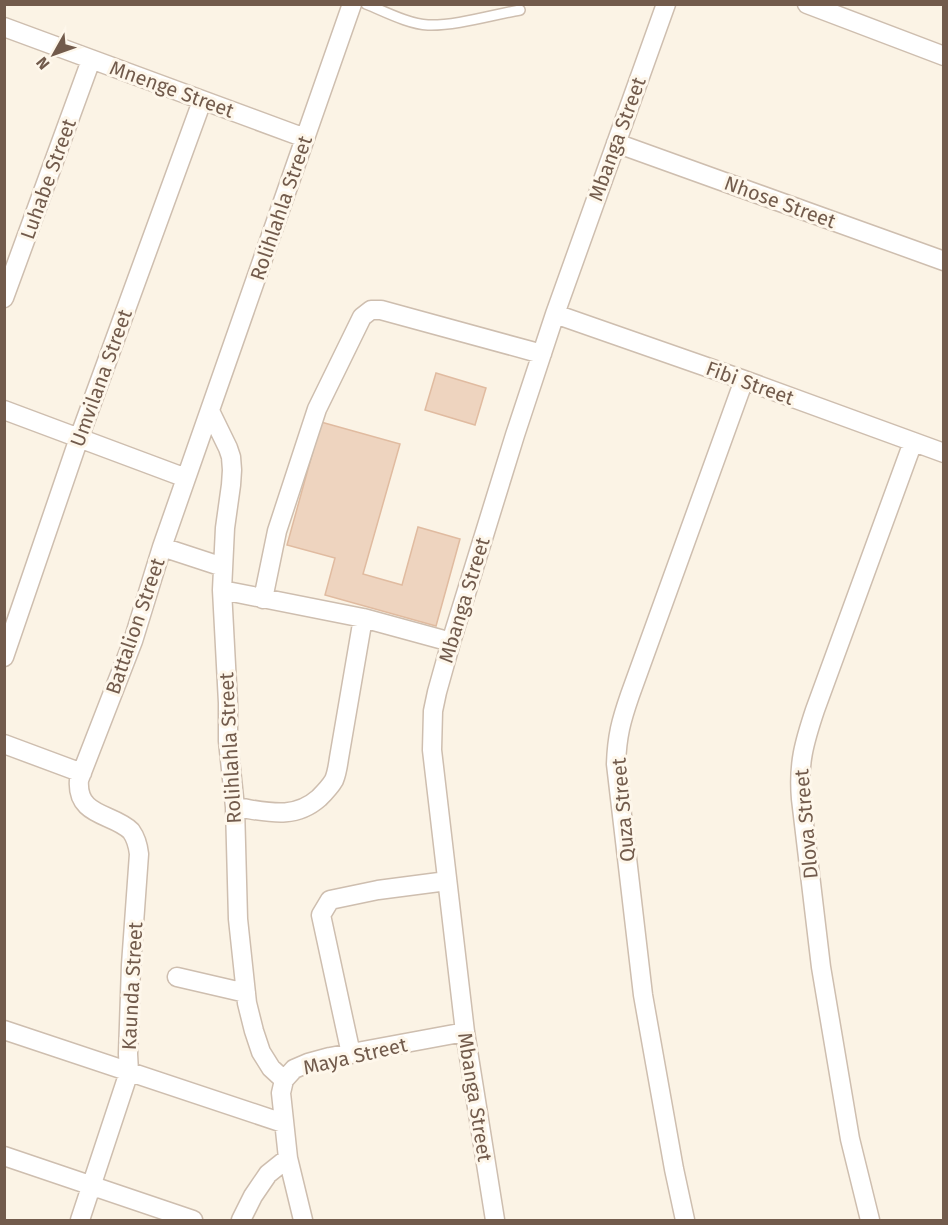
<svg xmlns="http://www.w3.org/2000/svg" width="948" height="1225" font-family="'Fira Sans',sans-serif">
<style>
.building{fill:#eed4bf;stroke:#e0bba0;stroke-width:1.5}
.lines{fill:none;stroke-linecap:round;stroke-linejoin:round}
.lane-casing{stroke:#cebeaf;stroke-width:12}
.street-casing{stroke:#cebeaf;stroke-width:21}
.lane{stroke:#fff;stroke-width:9}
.street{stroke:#fff;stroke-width:18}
.labels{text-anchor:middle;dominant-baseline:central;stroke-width:6;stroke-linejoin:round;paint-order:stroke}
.street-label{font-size:20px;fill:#725b4c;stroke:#fef7eb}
</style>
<rect width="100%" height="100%" fill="#fbf3e5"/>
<path class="building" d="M436,373l50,15 -11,37 -50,-15z
M321,422l79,22 -37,130 39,11 16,-58 42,12 -24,87 -111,-31 10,-37 -48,-13z"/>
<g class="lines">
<defs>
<path id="lane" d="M366,4c18,7 42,20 62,21 27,1 64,-10 92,-15"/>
<path id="street" d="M807,4l137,52
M4,27l301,111
M616,143l328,118
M4,298l87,-238
M555,314l189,66 200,73
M4,410l182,68
M210,411l18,37 3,9 1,13 -1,15 -6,43 -3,62 6,113v38l7,66 3,112 9,84 7,28 7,21 10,16 13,12
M162,547l61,20
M222,590l141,28 88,24
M263,599l14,-68 40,-122 45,-92 9,-7h10l161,44
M4,657l75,-219 123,-337
M4,744l78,29
M235,807c30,4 58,14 84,-9 5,-5 11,-11 15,-18 3,-7 4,-15 5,-22l24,-140
M177,977l69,16
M4,1030l279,93
M351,1054l-30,-139 9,-15 48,-10 69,-9
M4,1156l189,64
M80,1220l49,-148 -1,-18 3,-89 8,-111c-1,-9 -3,-16 -8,-23 -18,-18 -55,-14 -52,-51l54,-139 29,-94 190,-543
M241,1220l12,-24 15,-22 20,-16
M303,1220l-15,-62 -7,-65 3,-13 10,-11 14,-6 22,-6 135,-25
M495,1220l-30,-188 -33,-282 1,-39 4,-19 14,-50 64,-207 40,-121 111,-310
M685,1220l-11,-51 -31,-174 -27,-231c1,-28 5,-43 14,-69l114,-315
M870,1220l-20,-81 -29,-172 -20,-168c-3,-35 3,-56 14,-89l98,-268"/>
</defs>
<use href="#lane" class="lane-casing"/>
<use href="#street" class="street-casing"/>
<use href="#lane" class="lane"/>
<use href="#street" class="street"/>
</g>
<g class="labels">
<g class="street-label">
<text transform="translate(172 89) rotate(20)">Mnenge Street</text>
<text transform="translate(617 139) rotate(-70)">Mbanga Street</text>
<text transform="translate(48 179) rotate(-70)">Luhabe Street</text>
<text transform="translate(780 202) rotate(20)">Nhose Street</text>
<text transform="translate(281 208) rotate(-71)">Rolihlahla Street</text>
<text transform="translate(101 378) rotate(-70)">Umvilana Street</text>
<text transform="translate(750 383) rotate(20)">Fibi Street</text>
<text transform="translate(464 600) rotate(-73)">Mbanga Street</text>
<text transform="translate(135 626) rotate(-71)">Battalion Street</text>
<text transform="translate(230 748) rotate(-93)">Rolihlahla Street</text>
<text transform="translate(623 810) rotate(-95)">Quza Street</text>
<text transform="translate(806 824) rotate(-95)">Dlova Street</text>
<text transform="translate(132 986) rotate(-87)">Kaunda Street</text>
<text transform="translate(355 1056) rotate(-13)">Maya Street</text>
<text transform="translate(475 1097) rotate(81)">Mbanga Street</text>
</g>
</g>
<rect width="948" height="1225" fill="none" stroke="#725b4c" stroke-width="12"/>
<g transform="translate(54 54) rotate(230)" stroke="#fef7eb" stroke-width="4.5" paint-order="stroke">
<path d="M0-4.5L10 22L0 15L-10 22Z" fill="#725b4c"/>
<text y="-9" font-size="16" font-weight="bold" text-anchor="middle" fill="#725b4c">N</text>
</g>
</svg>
